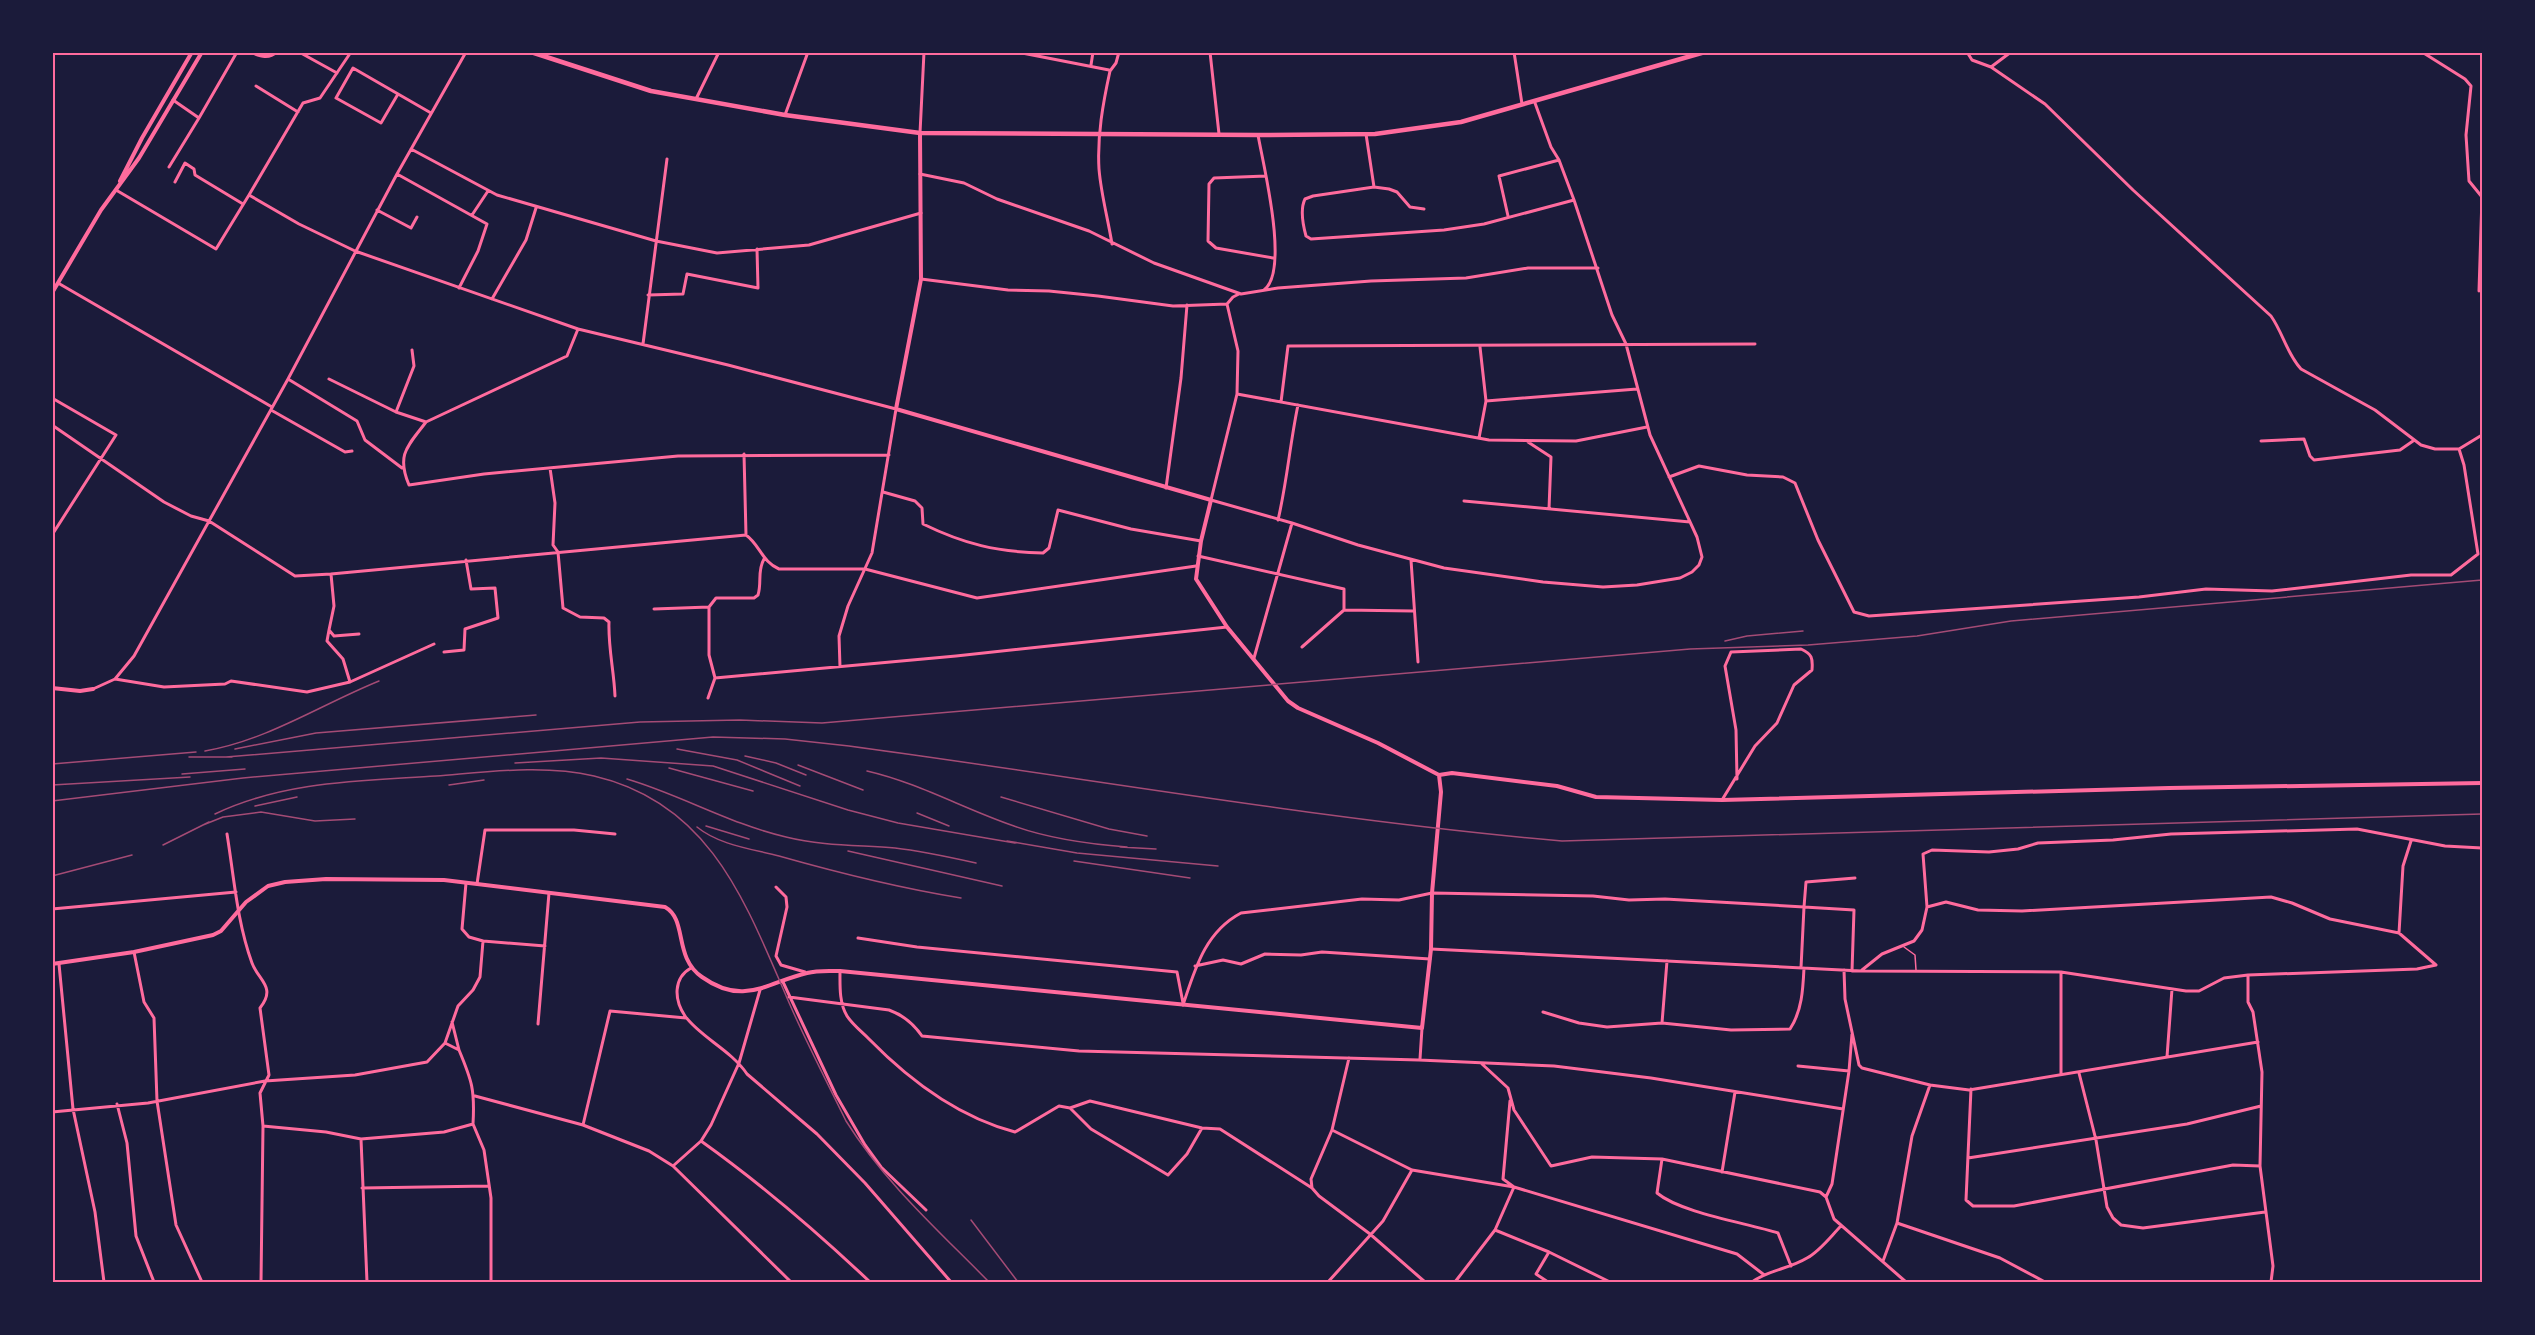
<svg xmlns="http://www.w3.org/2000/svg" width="2535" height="1335" font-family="'Work Sans',sans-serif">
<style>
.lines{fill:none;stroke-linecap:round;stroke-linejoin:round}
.service{stroke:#ff6b9d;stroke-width:1.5}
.minor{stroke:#ff6b9d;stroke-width:3}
.tertiary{stroke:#ff6b9d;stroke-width:4}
.secondary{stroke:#ff6b9d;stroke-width:4.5}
.rail{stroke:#a44b75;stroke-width:1.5}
.neatline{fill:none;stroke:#ff6b9d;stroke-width:2}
</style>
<rect width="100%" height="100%" fill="#1b1b3a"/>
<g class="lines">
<path class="service" d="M1904,947l11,8 1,15"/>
<path class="minor" d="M250,52c10,4 18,8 27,0
M299,52l38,21
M1017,52l92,18
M1210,52l9,82
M1368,52h10
M1514,52l8,52
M1967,52l5,8 19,7 54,37 88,86 138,126c12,17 16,38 30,53l74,41 46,35 14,4h24l23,-14
M2422,52l43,27 6,7 -5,49 3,46 13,16 -3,94
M1091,65l2,-13
M1991,67l20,-15
M256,86l42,26
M398,94l-17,29 -45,-25 17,-30 78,45
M696,99l23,-47
M173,100l26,18 38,-66
M785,115l23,-63
M920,133l4,-81
M1366,134l8,53
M1258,135c5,29 32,136 6,155
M411,149l86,46 159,46 61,12 92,-8 112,-32
M169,167l30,-49
M397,174l90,50 -9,27 -19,37
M920,174l44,9 33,16 92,32 65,32 87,31 37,-6 93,-7 95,-3 62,-10h70
M1266,176l-52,2 -5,6 -1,57 8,7 57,10
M175,182l10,-19 9,6 1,6 48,29
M116,190l100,59 33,-54 50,29 56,27 223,78 150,36 168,44 -24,144 -24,53 -9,30 1,31
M249,195l54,-92 17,-5 31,-46
M1424,209l-14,-2 -13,-15 -8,-3 -15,-2 -61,9 -8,3c-5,10 -2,26 1,37l5,3 133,-9 40,-6 90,-24
M377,210l34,18 6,-11
M472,215l16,-24
M1508,216l-9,-40 60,-16
M1112,244c-4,-25 -11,-50 -13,-75 -2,-33 4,-66 11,-98l6,-8 3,-11
M921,279l87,11 41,1 49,5 75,10 54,-2
M58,283l214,124
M648,295l35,-1 4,-20 71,14 -1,-39
M492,299l34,-59 10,-32
M1227,304l11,47 -1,43 -26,106 81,23 66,22 86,23 99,14 60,5 34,-2 43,-7 12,-6 7,-7 3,-8 -5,-20 -47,-102 -24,-91 -14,-29 -38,-115 -15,-40 -8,-13 -16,-44
M1227,304l6,-7 6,-3
M643,344l24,-185
M288,379l69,42 8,19 37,28
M329,379l67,33 30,10c-18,24 -30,32 -17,63l75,-11 194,-18 211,-1
M1237,394l252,46 87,1 71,-14
M52,398l64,37 -64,100
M1486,401l151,-12
M1281,402l7,-56 467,-2
M271,410l74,42 7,-1
M396,412l18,-46 -2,-16
M426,422l141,-66 11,-27
M52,425l112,77 27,14 18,5 86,55 36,-2 415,-39c14,10 16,27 33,34h86l112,29 219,-32
M1479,438l7,-37 -6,-54
M2261,441l43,-2 6,17 4,4 86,-10 13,-9
M1528,442l23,15 -2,52
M744,454l2,81
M550,468l5,35 -2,42 5,7 5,56 17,9 24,1 5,4c-1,25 5,49 6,74
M1669,477l30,-11 48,9 36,2 12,6 23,57 36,72 15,4 270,-19 67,-8 66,2 139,-16h40l27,-21 -14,-89 -5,-16
M1166,488l15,-110 6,-73
M883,492l32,9 7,7 1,16c41,20 74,28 120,29l6,-5 9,-38 73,19 70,12
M1464,501l226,21
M1278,520c9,-38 12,-77 20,-115
M1198,556l146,33v21
M1411,560l7,102
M331,574l3,32 -5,24 5,6 25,-2
M654,609l55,-2 7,-9h38l4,-3c4,-13 -1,-24 6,-36
M329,630l-2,11 16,18 7,23
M1302,647l42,-37 69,1
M444,652l20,-2 1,-21 33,-11 -3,-30 -24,1 -5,-29
M1254,658l38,-135
M715,678l241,-22 271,-29
M115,679l49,8 61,-3 6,-3 76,11 43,-10 84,-38
M93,689l22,-10 19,-23 154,-277 109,-205 69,-122
M708,698l7,-20 -6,-23v-48
M1722,800l33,-54 22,-23 17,-38 18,-15c1,-12 0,-16 -11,-21l-70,3 -6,14 11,64 1,49
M227,834c7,43 10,88 25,129 6,17 25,24 8,45l9,67 -9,18 3,33 -2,156
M477,884l8,-54h89l41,4
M776,887l10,10 1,10 -11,49 5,9 24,7
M1927,907l19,-5 32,8 44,1 249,-14 21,6 38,16 69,14 37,32
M52,909l184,-17
M2399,933l4,-67 8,-25
M858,938l59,9 260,25 6,31
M483,941l62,5
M1431,949l430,22 200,1 125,19h13l25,-13 24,-3 169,-6 19,-4
M134,952l10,50 10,16 3,83 19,124 26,57
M59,964l14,145 22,103 9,70
M1195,966l28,-6 18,4 24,-10 36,1 21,-3 108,7
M691,968c-18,10 -17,32 -6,48 15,21 46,34 62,58l70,60 48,49 86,99
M1801,968l3,-61 50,3 -2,61
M1844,970l1,29 14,66 3,3 68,17 39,5 289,-48
M1862,970l20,-16 32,-13 8,-11 5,-23 -4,-53 9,-4 57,2 29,-3 20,-6 75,-3 58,-6 186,-5 88,17 37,2
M840,971c0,14 -1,32 7,45 5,8 15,16 22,23 41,42 89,78 146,93l44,-26 11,2 20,-7 112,27 18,1 92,59
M2061,972v102
M2248,975v27l5,10 9,60 -2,94 13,100 -2,16
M783,982l53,113 29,50 16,22 45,43
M789,997l100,13c14,5 24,13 33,26l157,15 340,9 135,6 97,12 192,31
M1183,1005c12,-36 22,-73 58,-92l121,-14 37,1 33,-7 161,3 36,4 36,-1 139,8 2,-25 49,-4
M1543,1012l36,11 28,4 55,-4 69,7 59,-1c12,-18 13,-40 14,-61
M452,1022l7,28
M1662,1023l5,-62
M538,1024l11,-131
M2167,1057l5,-68
M1349,1058l-17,72 -21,49 1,9 7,8 51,38 55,48
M1420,1059l2,-31
M1482,1064l26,24 6,22 37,56 41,-9 70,2 158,33 6,5 8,22 72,63
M1798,1066l51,5
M2079,1073l17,67 11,67 6,11 8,7 22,3 122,-16
M1971,1089l-5,111 7,6h41l219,-41 27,1
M475,1096l108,29 66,26 24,15 118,116
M117,1104l10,39 9,93 18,46
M1070,1108l21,21 77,46 19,-21 15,-26
M52,1112l96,-9 117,-22 90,-6 72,-13 18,-19 13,-37 15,-16 7,-13 3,-36 -14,-4 -7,-8 4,-46
M473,1124l11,26 7,48v84
M583,1125l27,-114 76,7
M263,1126l63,6 35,7 83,-7 29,-8c2,-34 -1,-43 -14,-74l-14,-7
M1332,1130l80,40 102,17 223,67 26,20
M361,1139l6,143
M701,1141c63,45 114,89 169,141
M1968,1158l219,-34 74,-18
M1662,1159l-5,34c24,20 90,30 121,40l13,33
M673,1166l28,-25 10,-16 28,-62 21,-73
M1722,1172l13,-80
M362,1188l126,-2
M1826,1197l6,-13 17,-113 3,-37
M1897,1223l103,35 45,24
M1495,1230l54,22 61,30
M1883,1261l14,-38 15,-87 18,-51
M1328,1282l55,-61 29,-51
M1455,1282l40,-52 19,-43 -11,-8 7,-78
M1548,1282l-12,-8 13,-22
M1752,1282c16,-12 37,-13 55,-24 13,-7 24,-22 34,-32"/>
<path class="tertiary" d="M920,133l1,146 -25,130 315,91 -10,41 -5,38 31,48 61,74 10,7 80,35 61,32 13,-2 105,13 39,11 126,3 447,-12 313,-5
M120,181l22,-43 50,-86
M52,293l49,-83 38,-52 63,-106
M52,688l28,3 13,-2
M52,964l82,-12 79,-17 8,-4 25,-29 22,-16 17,-4 41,-3 118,1 221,27c23,13 8,50 37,70 42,30 66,5 105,-4 11,-3 22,-2 33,-2l582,57 9,-79 1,-56 9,-101 -2,-17"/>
<path class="secondary" d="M531,52l120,39 134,24 135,18 338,2 117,-1 86,-12 244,-70"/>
<path class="rail" d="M1725,641l22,-5 56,-5
M235,749l81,-16 220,-18
M677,749l60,11 63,26
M205,751c63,-11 115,-46 174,-70
M745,756l31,7 30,12
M189,757h43
M226,757l414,-35 100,-2 82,3 868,-74 118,-4 109,-9 94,-15 471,-41
M515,763l86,-5 112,8 135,44 50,13 117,20
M52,764l144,-12
M798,765l65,25
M669,768l84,23
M867,771c52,12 97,38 147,55 36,13 74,18 113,21
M182,774l63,-5
M627,779c54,16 103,45 159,58 36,9 72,8 109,11 27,3 54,9 81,15
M52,785l138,-8
M449,785l35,-5
M1001,797l108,32 38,7
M52,801l191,-23 470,-41 72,2 64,7c238,32 474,74 713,95l920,-27
M255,806l42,-9
M917,813l32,13
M215,814c69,-33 146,-33 221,-38 51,-4 108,-12 158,0 116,27 151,125 193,222 18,42 39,82 59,123 39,62 92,109 143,161
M203,825l20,-8 38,-5 54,9 40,-2
M706,826l43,13
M697,827c22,18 55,22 82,29 60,17 120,32 182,42
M1007,841l70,12 141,13
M163,845l46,-23
M1120,847l36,2
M848,851l154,35
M1074,861l116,17
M52,876l80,-21
M971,1220l47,62"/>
</g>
<rect width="2535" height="1335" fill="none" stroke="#1b1b3a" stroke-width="108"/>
<rect x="54" y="54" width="2427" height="1227" class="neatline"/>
</svg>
